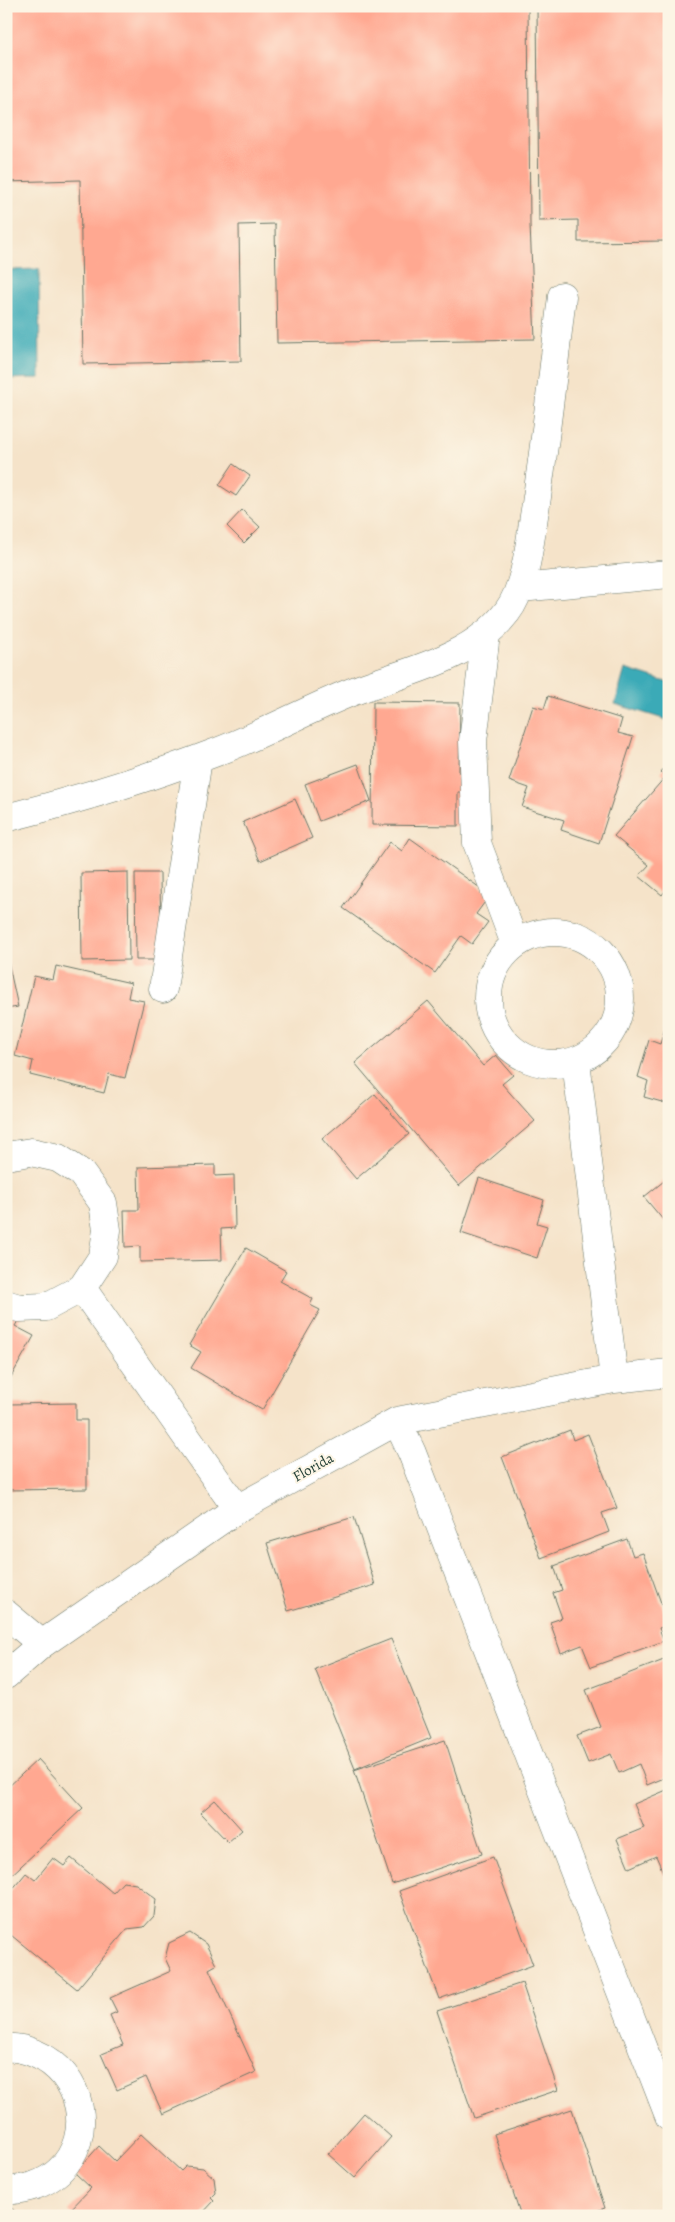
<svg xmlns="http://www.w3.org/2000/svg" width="675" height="2222" font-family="Alegreya,serif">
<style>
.water{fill:#3aaab7;stroke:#2c7476}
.building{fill:#ffa891}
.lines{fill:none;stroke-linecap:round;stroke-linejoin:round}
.minor-casing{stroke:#6a7768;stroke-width:29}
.minor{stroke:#fff;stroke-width:28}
.labels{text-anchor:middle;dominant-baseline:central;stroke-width:4;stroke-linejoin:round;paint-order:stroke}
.street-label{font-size:15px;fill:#1f3d34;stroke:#fcf5e5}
</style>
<rect width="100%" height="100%" fill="#fcf5e5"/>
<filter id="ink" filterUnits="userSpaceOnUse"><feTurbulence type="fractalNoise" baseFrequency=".02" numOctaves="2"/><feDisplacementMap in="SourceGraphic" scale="10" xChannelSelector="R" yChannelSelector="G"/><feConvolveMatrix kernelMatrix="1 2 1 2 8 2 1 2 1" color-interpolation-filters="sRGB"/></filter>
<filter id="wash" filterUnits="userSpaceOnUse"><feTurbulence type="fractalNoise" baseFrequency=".0096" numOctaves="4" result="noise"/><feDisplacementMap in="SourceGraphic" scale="20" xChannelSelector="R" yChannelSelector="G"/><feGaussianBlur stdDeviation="1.12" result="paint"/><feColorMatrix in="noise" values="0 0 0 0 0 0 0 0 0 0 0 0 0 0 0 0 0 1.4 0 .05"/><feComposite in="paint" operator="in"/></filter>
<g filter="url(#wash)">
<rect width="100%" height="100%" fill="#f5e3c9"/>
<path class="water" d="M39,269l1,109 -34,1v-109z
M625,669l44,14 -2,37 -52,-16z"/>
<g id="blocks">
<path class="building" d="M6,6h522l2,219 5,114 -258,4 -2,-119 -36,1 2,136 -158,3 -3,-184 -74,2z
M537,6h132v235l-91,1v-22l-39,1z
M233,464l17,12 -14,20 -17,-11z
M242,510l18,17 -16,16 -17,-17z
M548,696l74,23 -4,14 15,4 -34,106 -38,-13 3,-10 -42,-13 7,-19 -20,-7 24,-75 11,3z
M373,702l87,1 -1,69h14v20h-15v34l-86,-1z
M669,762v124l-7,9 -23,-19 10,-11 -35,-29 52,-60 -5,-4z
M358,764l13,37 -52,20 -14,-37z
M295,799l17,39 -52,23 -17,-39z
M410,838l80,57 -14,19 12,8 -16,22 -11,-8 -26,37 -92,-65 47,-66 12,9z
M128,872l1,88 -47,1 -1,-88z
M135,873h25l1,87h-25z
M6,952l12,55 -12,2z
M56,966l75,17 -3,15 16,3 -19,77 -16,-4 -5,19 -74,-18 3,-14 -18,-5 19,-80 19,4z
M428,1001l55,65 13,-11 17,20 -11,9 33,37 -76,65 -104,-123z
M669,1015v89l-25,-7 4,-16 -10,-4 11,-37 11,4z
M375,1094l34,40 -53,45 -34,-40z
M215,1165v11l19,-1 1,53 -14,1 1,31 -82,2v-16l-15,1 -1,-37h15l-1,-43z
M669,1177v50l-25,-30z
M479,1178l65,22 -7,23 10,3 -10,32 -76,-25z
M246,1248l40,23 -6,10 33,18 -3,6 10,5 -58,100 -71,-42 10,-16 -12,-7z
M6,1308l15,8 -6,10 19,10 -28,50z
M76,1403v17h11v69l-81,1 2,-86z
M570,1430l3,10 15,-6 29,74 -15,5 7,19 -68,26 -39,-101z
M354,1517l21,68 -87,26 -21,-68z
M627,1539l6,17 10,-3 26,72 -10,3 5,13 -73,26 -9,-22 -21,8 -11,-31 12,-4 -9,-25 9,-3 -8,-24z
M391,1639l40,99 -76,31 -40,-100z
M669,1658v118l-22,9 -8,-21 -20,9 -8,-19 -23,9 -11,-27 24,-9 -15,-37z
M445,1740l37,114 -90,30 -38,-114z
M38,1759l45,49 -77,72v-91z
M669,1789v97l-13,-30 -27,12 -12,-29 27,-11 -10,-24z
M215,1800l27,30 -14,12 -28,-29z
M493,1857l40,108 -94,34 -40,-108z
M53,1858l11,8 7,-8 42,35 10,-11 13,2 20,15 -2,17 -10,11 -17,2 -50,60 -71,-58v-34l20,-24 9,7z
M190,1933l16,11 10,21 -7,4 47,103 -93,42 -17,-37 -29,13 -16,-36 22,-9 -13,-30 7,-3 -7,-14 61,-27 -6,-13 4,-15z
M522,1983l36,107 -84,28 -37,-107z
M572,2109l33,99 -24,8h-60l-27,-82z
M364,2113l27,24 -36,41 -27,-24z
M141,2134l40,37 5,-5 17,2 11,10 2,15 -5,5 3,3 -14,15h-126l-5,-5 22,-23 -16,-15 24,-27 16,15z
M6,2203l14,13h-14z"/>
</g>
</g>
<g filter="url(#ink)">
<use href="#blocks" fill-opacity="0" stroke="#6a7768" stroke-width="1"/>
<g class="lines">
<defs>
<path id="minor" d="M520,588l149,-14
M486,634l-13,107 4,102 38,101
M6,818c71,-18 140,-39 208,-65 48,-18 92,-43 140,-62 52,-20 116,-31 153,-79 20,-26 23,-75 29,-108 10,-69 18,-138 26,-208
M488 998a66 66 0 1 1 132 0a66 66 0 1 1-132 0Z
M163,989l35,-230
M576,1061l38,318
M6,1156l25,-4 27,6 23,15 22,30 4,27 -4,26 -21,32 -36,19 -27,1 -13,-4
M82,1288l155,221
M397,1421l15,32 257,663
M6,1614l36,30
M6,1675l36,-31 195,-135 160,-88 217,-42 55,-6
M6,2048c10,-1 21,2 30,6 46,19 60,82 23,117 -15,14 -33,18 -53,20"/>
</defs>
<use href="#minor" class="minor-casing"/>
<use href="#minor" class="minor"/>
</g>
</g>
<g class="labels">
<g class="street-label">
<text transform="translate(313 1467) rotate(-29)">Florida</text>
</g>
</g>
<rect width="675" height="2222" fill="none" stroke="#fcf5e5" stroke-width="25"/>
</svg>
